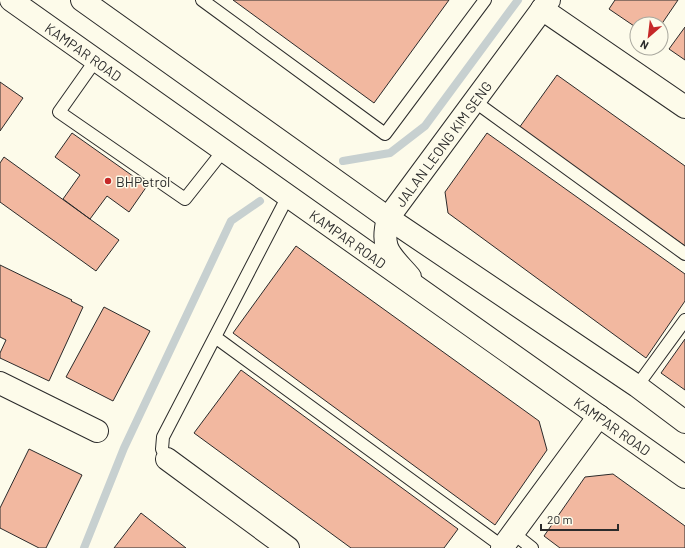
<svg xmlns="http://www.w3.org/2000/svg" width="685" height="548" font-family="Barlow,sans-serif">
<style>
.lines{fill:none;stroke-linecap:round;stroke-linejoin:round}
.stream{stroke:#c7d0d0;stroke-width:8}
.building{fill:#f2b8a0;stroke:#2b2b2b}
.service-casing{stroke:#2b2b2b;stroke-width:14}
.minor-casing{stroke:#2b2b2b;stroke-width:24}
.primary-casing{stroke:#2b2b2b;stroke-width:24}
.service{stroke:#fdfbea;stroke-width:12}
.minor{stroke:#fdfbea;stroke-width:22}
.primary{stroke:#fdfbea;stroke-width:22}
.poi-dot{fill:#c62828;stroke:#fdfbea;stroke-width:1.5}
.labels{text-anchor:middle;dominant-baseline:central;stroke-width:3;stroke-linejoin:round;paint-order:stroke}
.street-label{font-size:14px;fill:#2b2b2b;stroke:#fdfbea}
.poi-label{font-size:14px;fill:#2b2b2b;stroke:#fdfbea;text-anchor:start}
</style>
<rect width="100%" height="100%" fill="#fdfbea"/>
<g class="lines">
<path class="stream" d="M343,161l47,-8 35,-27 93,-126
M84,548l40,-100 107,-227 29,-20"/>
</g>
<path class="building" d="M233,0h216l-75,103z
M615,0h63l-17,25 -24,-1v4l-28,-19z
M685,27v33l-16,-11z
M557,75l128,91v80l-166,-118z
M0,82l23,16 -23,33z
M72,133l75,53 -18,26 -22,-16 -17,23 -27,-20 17,-24 -25,-18z
M487,133l198,141v27l-39,57 -198,-145 -3,-21z
M4,157l115,83 -23,31 -96,-69v-39z
M296,246l243,175 8,29 -52,75 -262,-192z
M0,265l72,35 -1,1 12,6 -34,74 -49,-23v-5l6,-13 -6,-3z
M104,307l46,24 -37,70 -47,-24z
M685,339v51l-24,-17z
M241,370l217,159 -14,19h-93l-157,-115z
M29,449l53,26 -36,73h-7l-39,-20v-20z
M613,474l72,52v22h-125l-16,-12 41,-59z
M141,513l45,35h-72z"/>
<g class="lines">
<defs>
<path id="service" d="M202,0l183,134 100,-134
M95,61l-36,51 126,87 38,-48
M474,101l211,153
M215,337l288,210
M637,386l48,-66
M167,459l-5,-10 1,-12 125,-241
M513,533l19,15"/>
<g id="minor">
<path d="M542,9l143,98"/>
<path id="s1" d="M410,277c-20,-23 -30,-27 -22,-59l161,-218"/>
<path d="M0,383l97,48"/>
<path d="M167,459l121,89"/>
<path d="M502,548l97,-132"/>
</g>
<g id="primary">
<path id="s2" d="M11,0l674,477"/>
<path d="M82,0l306,218 249,168 48,36"/>
</g>
</defs>
<use href="#service" class="service-casing"/>
<use href="#minor" class="minor-casing"/>
<use href="#primary" class="primary-casing"/>
<use href="#service" class="service"/>
<use href="#minor" class="minor"/>
<use href="#primary" class="primary"/>
</g>
<circle class="poi-dot" cx="108" cy="181" r="4"/>
<g class="labels">
<g class="street-label">
<text stroke="none"><textPath href="#s2" startOffset="89">KAMPAR ROAD</textPath></text>
<text stroke="none"><textPath href="#s1" startOffset="160">JALAN LEONG KIM SENG</textPath></text>
<text stroke="none"><textPath href="#s2" startOffset="413">KAMPAR ROAD</textPath></text>
<text stroke="none"><textPath href="#s2" startOffset="737">KAMPAR ROAD</textPath></text>
</g>
<g class="poi-label">
<text x="116" y="181">BHPetrol</text>
</g>
</g>
<g transform="translate(649 36) rotate(208)"><circle r="19" fill="#fdfbea" stroke="#a9a89e"/>
<path d="M0-3L7 15L0 10L-7 15Z" fill="#c62828"/>
<text y="-6" font-size="11" font-weight="bold" text-anchor="middle" fill="#2b2b2b">N</text>
</g>
<path d="M541 524v6h77v-6" fill="none" stroke="#2b2b2b" stroke-width="2"/>
<text x="547" y="524" font-size="12" fill="#2b2b2b" stroke="#fdfbea" stroke-width="3" paint-order="stroke">20 m</text>
</svg>
